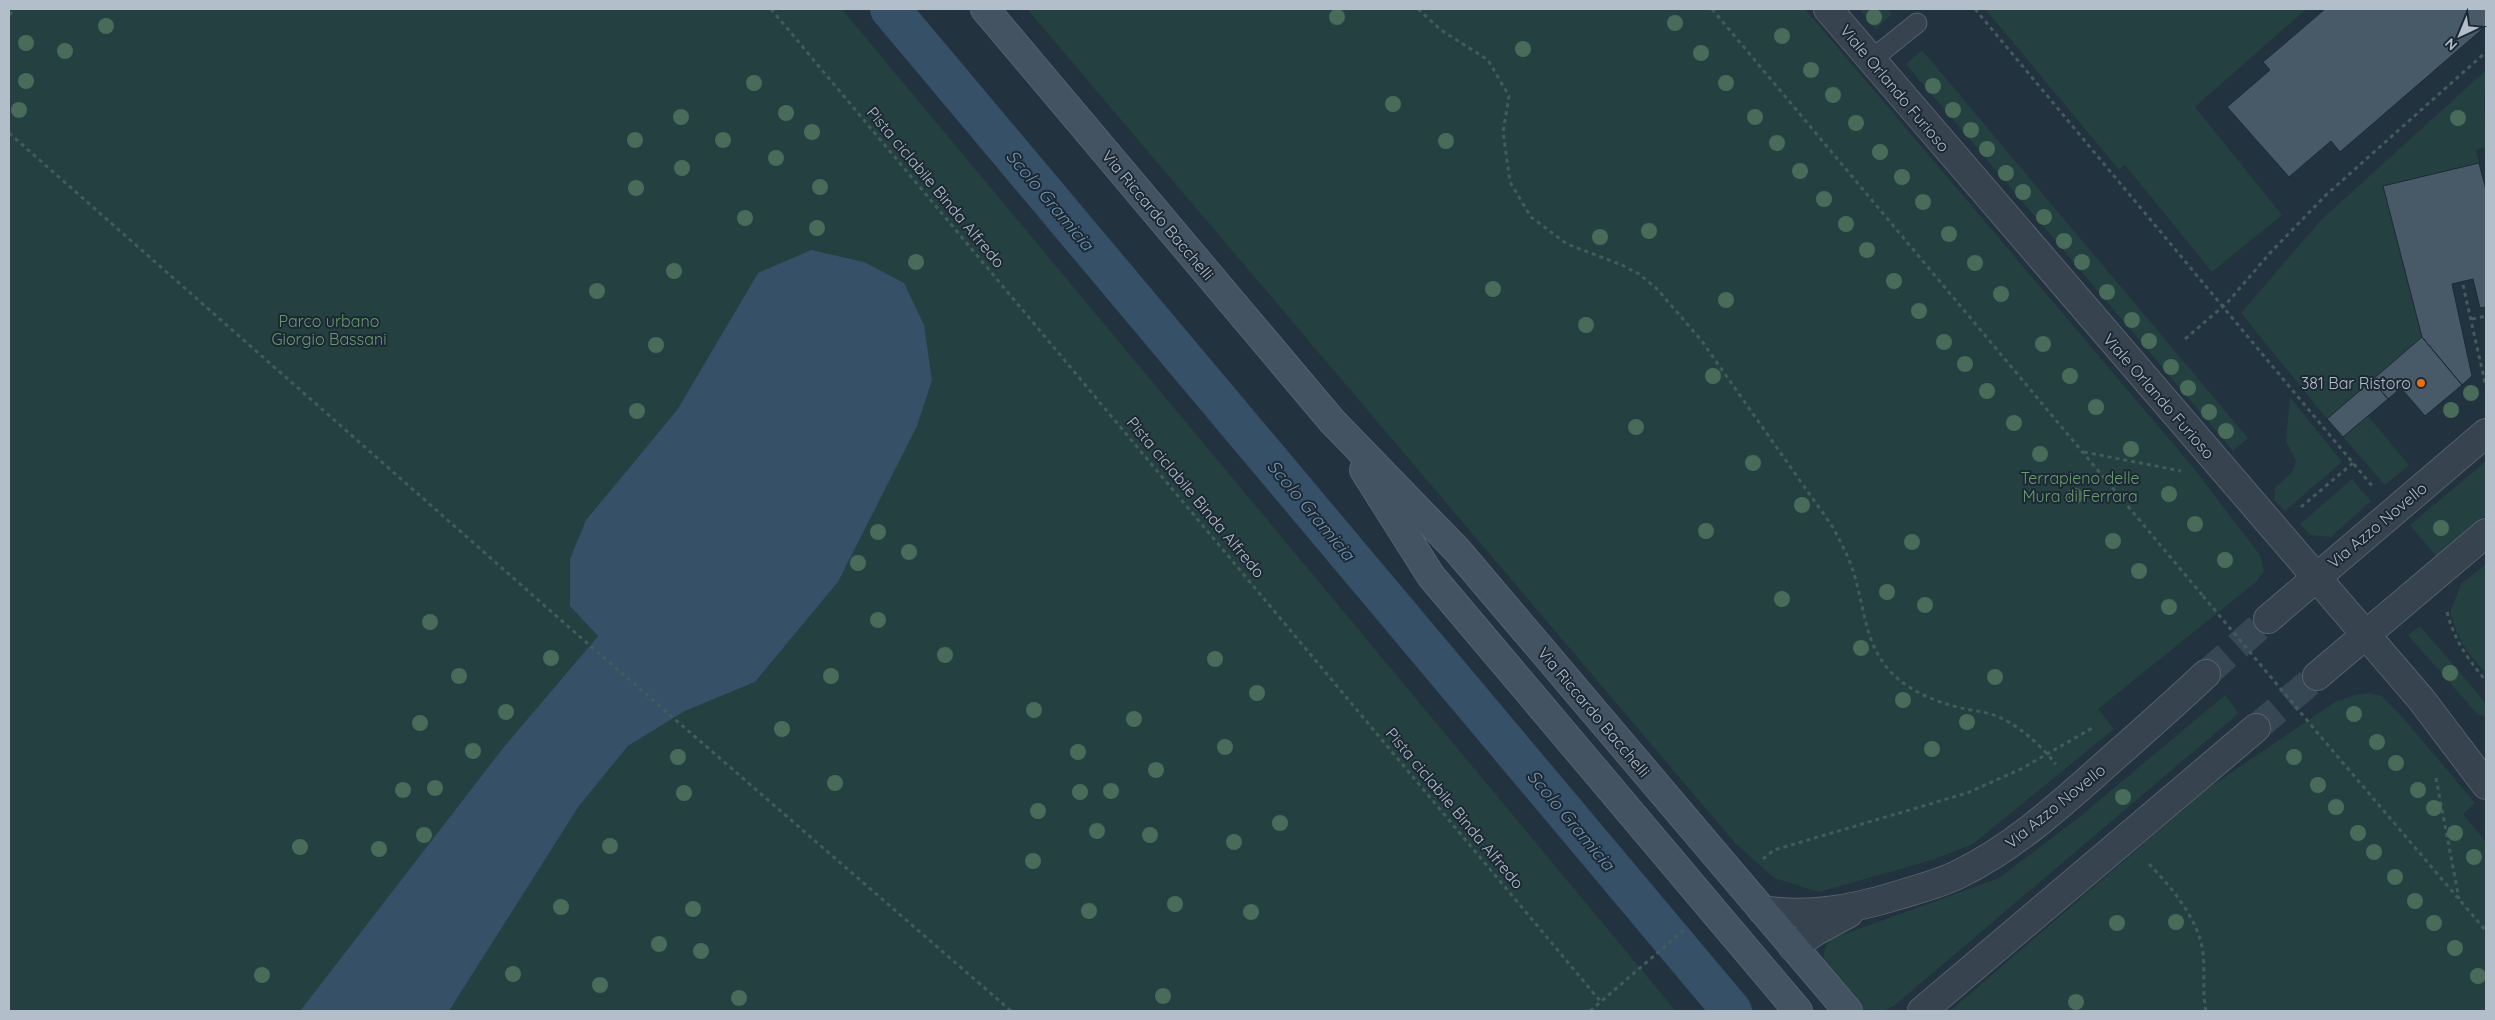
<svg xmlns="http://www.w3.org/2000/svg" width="2495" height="1020" font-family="Quicksand,sans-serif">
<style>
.green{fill:#244040}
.water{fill:#355067}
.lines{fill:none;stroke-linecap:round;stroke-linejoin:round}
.canal{stroke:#355067;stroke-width:40}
.building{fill:#485968;stroke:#1e2a36}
.minor-tunnel{stroke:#384754;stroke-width:28;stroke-dasharray:28 14;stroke-linecap:butt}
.service-casing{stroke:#55616d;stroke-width:21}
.minor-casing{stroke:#55616d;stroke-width:30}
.secondary-casing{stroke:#55616d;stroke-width:30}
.path{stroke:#425c5c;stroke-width:3;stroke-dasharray:4 4;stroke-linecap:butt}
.service{stroke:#37434f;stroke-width:19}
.minor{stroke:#37434f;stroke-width:28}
.secondary{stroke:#445362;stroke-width:28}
.path-bridge{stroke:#425c5c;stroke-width:3;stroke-dasharray:4 4;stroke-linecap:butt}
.tree{fill:#486c59}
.food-dot{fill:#e8710a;stroke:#1c2834;stroke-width:2}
.labels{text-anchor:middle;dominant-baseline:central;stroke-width:4;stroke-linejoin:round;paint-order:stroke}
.street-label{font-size:16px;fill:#b2beca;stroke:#1c2834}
.park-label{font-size:16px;fill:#689c6e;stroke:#1c2834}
.poi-label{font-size:16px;fill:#b2beca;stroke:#1c2834;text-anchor:end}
.water-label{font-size:18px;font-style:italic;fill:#7093af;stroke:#1c2834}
</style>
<rect width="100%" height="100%" fill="#22323f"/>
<path class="green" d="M9,9h833l834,1002h-1227l130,-205 49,-60 57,-35 70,-29 83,-100 78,-156 16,-47 -174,-106 -81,137 -91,110 12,116 -95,112 -203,263h-291z
M1027,9h778l387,457 68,89 4,16 -8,11 -158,127 16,20 -141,115 -41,16 -113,32 -45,-14 -39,-35z
M1859,9h28l5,5 -16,15z
M1985,9h321l-111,98 87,108 -70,57 -87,-107 -6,5z
M1922,50l326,388 -15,13 -327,-387z
M2486,70l-2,32 2,45 -10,3 3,13 -95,24 38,150 -95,82 -86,-106 79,-92z
M2290,397l52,65 -57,49 -11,-11 1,-12 17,-16 4,-11 -10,-20z
M2368,416l41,49 -24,20 -42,-48z
M2486,461v54l-49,42 -27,-32z
M2352,479l19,22 -40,36 -21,-2 -10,-11z
M2486,564v110l-19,-23 -10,-18 -7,-21 11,-28z
M2420,626l66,77v14l-9,-3 -69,-79z
M2370,693l12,3 23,24 70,83 -12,11 23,28v169h-536l257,-222 128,-87 20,-7z
M2225,695l14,18 -345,293 -11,5 -20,-2 -38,-43c-3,-12 -1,-18 6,-27l168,-61 79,-60z"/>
<path class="water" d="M811,250l53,12 40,21 20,42 8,55 -15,46 -79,156 -83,100 -70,29 -57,35 -49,60 -130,205h-149l203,-263 95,-112 -28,-30v-47l16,-39 91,-110 81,-137z"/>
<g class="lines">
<path class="canal" d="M890,9l842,1002"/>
</g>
<path class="building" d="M2325,9h161v17l-146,126 -9,-11 -42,36 -62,-70 43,-37 -7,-8z
M2479,163l7,27v117l-6,1 -7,-29 -21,5 20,92 -10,9 -40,-48 -39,-151z
M2422,337l40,48 -37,31 -24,-28 -13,11 -16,-19z
M2372,380l16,19 -45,38 -16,-18z"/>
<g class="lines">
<path class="minor-tunnel" d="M2206,674l62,-55
M2256,728l61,-52"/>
<defs>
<path id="service" d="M1871,60l46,-37"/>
<path id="minor" d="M1828,9l593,690 65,86
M2268,619l218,-186
M2317,676l169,-143
M1762,910c45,7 87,0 130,-13 22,-7 44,-12 65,-22 56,-27 102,-69 148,-110 34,-30 68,-60 101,-91
M1793,947l23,-16 33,-18
M1922,1011l334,-283"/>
<path id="secondary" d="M985,9l347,412 126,130 390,460
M1364,470l67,106 367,435"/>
</defs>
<use href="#service" class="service-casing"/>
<use href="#minor" class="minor-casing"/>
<use href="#secondary" class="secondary-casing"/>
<path class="path" d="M771,9l830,993
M1418,9l23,21 47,30 21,36 -6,36 7,50 21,35 36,27 55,21 17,9 18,15 44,51 131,186c10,18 19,35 24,55 9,33 10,61 32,88 16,19 45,32 69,38 15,4 29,4 44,11 21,10 40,28 55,46
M1712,9l491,587
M1975,9l398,478
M9,15l6,-6
M9,133l570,503 432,375
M2463,285l23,102
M2472,319l14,-3
M2185,339l42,-36 43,-50 56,-58 160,-143
M2084,452l97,19
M2301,507l52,-44
M2447,612c7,28 21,47 39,69
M2321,737l165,194
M2436,778l23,121
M1763,859l11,-9 193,-57 54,-24 73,-42
M2149,864c22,23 50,55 54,89 2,19 -1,39 3,58
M1590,1011l94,-81"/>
<use href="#service" class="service"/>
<use href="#minor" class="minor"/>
<use href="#secondary" class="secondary"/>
<path class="path-bridge" d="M2203,596l118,141"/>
</g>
<g class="tree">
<circle cx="1337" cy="17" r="8"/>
<circle cx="1874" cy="17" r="8"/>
<circle cx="1675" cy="23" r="8"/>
<circle cx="106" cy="26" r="8"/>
<circle cx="1782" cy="36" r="8"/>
<circle cx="26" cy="43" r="8"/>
<circle cx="1523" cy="49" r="8"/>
<circle cx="65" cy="51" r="8"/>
<circle cx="1701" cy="53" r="8"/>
<circle cx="1811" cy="70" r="8"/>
<circle cx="26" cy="81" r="8"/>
<circle cx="754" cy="83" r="8"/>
<circle cx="1726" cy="83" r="8"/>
<circle cx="1933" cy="86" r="8"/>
<circle cx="1833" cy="95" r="8"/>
<circle cx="1393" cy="104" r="8"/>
<circle cx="19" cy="110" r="8"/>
<circle cx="1953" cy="110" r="8"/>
<circle cx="786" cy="113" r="8"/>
<circle cx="681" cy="117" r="8"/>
<circle cx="1755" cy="117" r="8"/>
<circle cx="2458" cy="118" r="8"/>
<circle cx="1856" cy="123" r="8"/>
<circle cx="1971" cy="130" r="8"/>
<circle cx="812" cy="132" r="8"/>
<circle cx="635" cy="140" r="8"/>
<circle cx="723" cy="140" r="8"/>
<circle cx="1446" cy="141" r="8"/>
<circle cx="1777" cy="143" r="8"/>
<circle cx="1987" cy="149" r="8"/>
<circle cx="1880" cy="152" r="8"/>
<circle cx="776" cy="158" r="8"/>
<circle cx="682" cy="168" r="8"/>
<circle cx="1800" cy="171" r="8"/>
<circle cx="2006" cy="173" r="8"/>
<circle cx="1902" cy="177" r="8"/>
<circle cx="820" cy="187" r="8"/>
<circle cx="636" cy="188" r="8"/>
<circle cx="2023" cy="192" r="8"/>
<circle cx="1824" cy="199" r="8"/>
<circle cx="1923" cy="202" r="8"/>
<circle cx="2044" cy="217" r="8"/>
<circle cx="745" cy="218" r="8"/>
<circle cx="1846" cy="224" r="8"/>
<circle cx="817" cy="228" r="8"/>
<circle cx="1649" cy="231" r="8"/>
<circle cx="1949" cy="234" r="8"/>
<circle cx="1600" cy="237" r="8"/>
<circle cx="2064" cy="241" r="8"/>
<circle cx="1867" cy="250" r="8"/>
<circle cx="916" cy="262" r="8"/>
<circle cx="2082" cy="262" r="8"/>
<circle cx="1975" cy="263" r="8"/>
<circle cx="674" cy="271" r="8"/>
<circle cx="1894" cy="281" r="8"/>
<circle cx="1493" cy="289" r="8"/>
<circle cx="597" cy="291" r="8"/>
<circle cx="2107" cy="292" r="8"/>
<circle cx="2001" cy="294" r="8"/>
<circle cx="1726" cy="300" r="8"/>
<circle cx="1919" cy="311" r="8"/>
<circle cx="2132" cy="320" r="8"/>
<circle cx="1586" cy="325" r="8"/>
<circle cx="2149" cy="341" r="8"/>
<circle cx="1944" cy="342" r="8"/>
<circle cx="2043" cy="344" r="8"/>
<circle cx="656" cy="345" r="8"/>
<circle cx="1965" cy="364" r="8"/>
<circle cx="2171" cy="367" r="8"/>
<circle cx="1713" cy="376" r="8"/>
<circle cx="2070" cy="376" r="8"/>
<circle cx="2188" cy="388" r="8"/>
<circle cx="1987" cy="391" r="8"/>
<circle cx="2471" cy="393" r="8"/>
<circle cx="2096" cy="407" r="8"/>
<circle cx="2451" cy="410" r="8"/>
<circle cx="637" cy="411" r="8"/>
<circle cx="2209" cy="412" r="8"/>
<circle cx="2014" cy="423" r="8"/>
<circle cx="1636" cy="427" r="8"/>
<circle cx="2226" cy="431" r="8"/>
<circle cx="2131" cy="449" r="8"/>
<circle cx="2040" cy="454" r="8"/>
<circle cx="1753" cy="463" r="8"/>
<circle cx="2169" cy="494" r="8"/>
<circle cx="2075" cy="496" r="8"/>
<circle cx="1802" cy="505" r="8"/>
<circle cx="2195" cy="524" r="8"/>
<circle cx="2441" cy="528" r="8"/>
<circle cx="1706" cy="531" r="8"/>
<circle cx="878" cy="532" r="8"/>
<circle cx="2113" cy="541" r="8"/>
<circle cx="1912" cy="542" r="8"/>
<circle cx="909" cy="552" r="8"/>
<circle cx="2225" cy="560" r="8"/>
<circle cx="858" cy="563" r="8"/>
<circle cx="2139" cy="571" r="8"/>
<circle cx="1887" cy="592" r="8"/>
<circle cx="1782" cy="599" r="8"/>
<circle cx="1925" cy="605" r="8"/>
<circle cx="2169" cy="607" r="8"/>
<circle cx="878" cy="620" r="8"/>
<circle cx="430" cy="622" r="8"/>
<circle cx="1861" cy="648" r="8"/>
<circle cx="945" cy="655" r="8"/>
<circle cx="551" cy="658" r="8"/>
<circle cx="1215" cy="659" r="8"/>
<circle cx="2450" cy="673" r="8"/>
<circle cx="459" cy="676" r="8"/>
<circle cx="831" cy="676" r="8"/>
<circle cx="1995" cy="677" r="8"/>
<circle cx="1257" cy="693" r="8"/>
<circle cx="1903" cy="700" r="8"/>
<circle cx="1034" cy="710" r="8"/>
<circle cx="506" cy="712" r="8"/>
<circle cx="2354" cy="714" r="8"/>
<circle cx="1134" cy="719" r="8"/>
<circle cx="1967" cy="722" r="8"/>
<circle cx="420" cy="723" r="8"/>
<circle cx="782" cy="729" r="8"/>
<circle cx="2377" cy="742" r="8"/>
<circle cx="1225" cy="747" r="8"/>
<circle cx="1932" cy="749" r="8"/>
<circle cx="473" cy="751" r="8"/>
<circle cx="1078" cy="752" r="8"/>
<circle cx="678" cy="757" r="8"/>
<circle cx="2294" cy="757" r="8"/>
<circle cx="2396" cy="763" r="8"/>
<circle cx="1156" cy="770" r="8"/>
<circle cx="835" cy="783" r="8"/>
<circle cx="2318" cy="785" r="8"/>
<circle cx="435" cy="788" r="8"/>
<circle cx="403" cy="790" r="8"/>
<circle cx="2418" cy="790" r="8"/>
<circle cx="1111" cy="791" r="8"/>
<circle cx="1080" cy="792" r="8"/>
<circle cx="684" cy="793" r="8"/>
<circle cx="2123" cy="797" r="8"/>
<circle cx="2336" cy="807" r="8"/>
<circle cx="2434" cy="808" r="8"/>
<circle cx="1038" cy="811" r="8"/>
<circle cx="1280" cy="823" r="8"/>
<circle cx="1097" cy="831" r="8"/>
<circle cx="2358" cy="833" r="8"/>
<circle cx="2455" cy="833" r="8"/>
<circle cx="424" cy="835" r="8"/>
<circle cx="1150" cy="835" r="8"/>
<circle cx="1234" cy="842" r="8"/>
<circle cx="610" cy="846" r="8"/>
<circle cx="300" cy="847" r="8"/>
<circle cx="379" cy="849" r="8"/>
<circle cx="2374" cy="852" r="8"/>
<circle cx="2474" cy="857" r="8"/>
<circle cx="1033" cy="861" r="8"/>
<circle cx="2395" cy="877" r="8"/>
<circle cx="2415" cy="901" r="8"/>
<circle cx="1175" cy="904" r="8"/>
<circle cx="561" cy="907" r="8"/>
<circle cx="693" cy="909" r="8"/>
<circle cx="1089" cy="911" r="8"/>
<circle cx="1251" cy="912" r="8"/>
<circle cx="2176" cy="922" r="8"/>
<circle cx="2117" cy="923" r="8"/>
<circle cx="2434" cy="923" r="8"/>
<circle cx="659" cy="944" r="8"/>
<circle cx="2455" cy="948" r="8"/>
<circle cx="701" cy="951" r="8"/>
<circle cx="513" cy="974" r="8"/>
<circle cx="262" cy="975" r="8"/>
<circle cx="2478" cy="976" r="8"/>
<circle cx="600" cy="985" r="8"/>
<circle cx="1163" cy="996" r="8"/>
<circle cx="739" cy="998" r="8"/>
<circle cx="2076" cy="1002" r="8"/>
</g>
<circle class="food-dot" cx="2421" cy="383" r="5"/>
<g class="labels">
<g class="street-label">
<text transform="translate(1895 88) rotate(50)">Viale Orlando Furioso</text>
<text transform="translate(936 187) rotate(50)">Pista ciclabile Binda Alfredo</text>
<text transform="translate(1158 215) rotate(50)">Via Riccardo Bacchelli</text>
<text transform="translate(2159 396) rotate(49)">Viale Orlando Furioso</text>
<text transform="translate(1196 497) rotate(50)">Pista ciclabile Binda Alfredo</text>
<text transform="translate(2377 525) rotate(-40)">Via Azzo Novello</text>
<text transform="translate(1594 712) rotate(50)">Via Riccardo Bacchelli</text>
<text transform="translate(2055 806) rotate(-39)">Via Azzo Novello</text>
<text transform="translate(1455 808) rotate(50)">Pista ciclabile Binda Alfredo</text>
</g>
<g class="park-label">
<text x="329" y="321">Parco urbano<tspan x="329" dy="18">Giorgio Bassani</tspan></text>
<text x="2080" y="478">Terrapieno delle<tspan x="2080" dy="18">Mura di Ferrara</tspan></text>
</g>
<g class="poi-label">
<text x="2411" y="383">381 Bar Ristoro</text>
</g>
<g class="water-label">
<text transform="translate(1050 200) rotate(50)">Scolo Gramicia</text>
<text transform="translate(1311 510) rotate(50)">Scolo Gramicia</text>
<text transform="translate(1571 820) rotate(50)">Scolo Gramicia</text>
</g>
</g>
<rect width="2495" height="1020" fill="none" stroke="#b2beca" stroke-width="20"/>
<g transform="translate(2460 35) rotate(224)" stroke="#1c2834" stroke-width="4" paint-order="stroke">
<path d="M0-4L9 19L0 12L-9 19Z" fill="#b2beca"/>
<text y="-8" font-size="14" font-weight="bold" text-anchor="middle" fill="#b2beca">N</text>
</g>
</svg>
